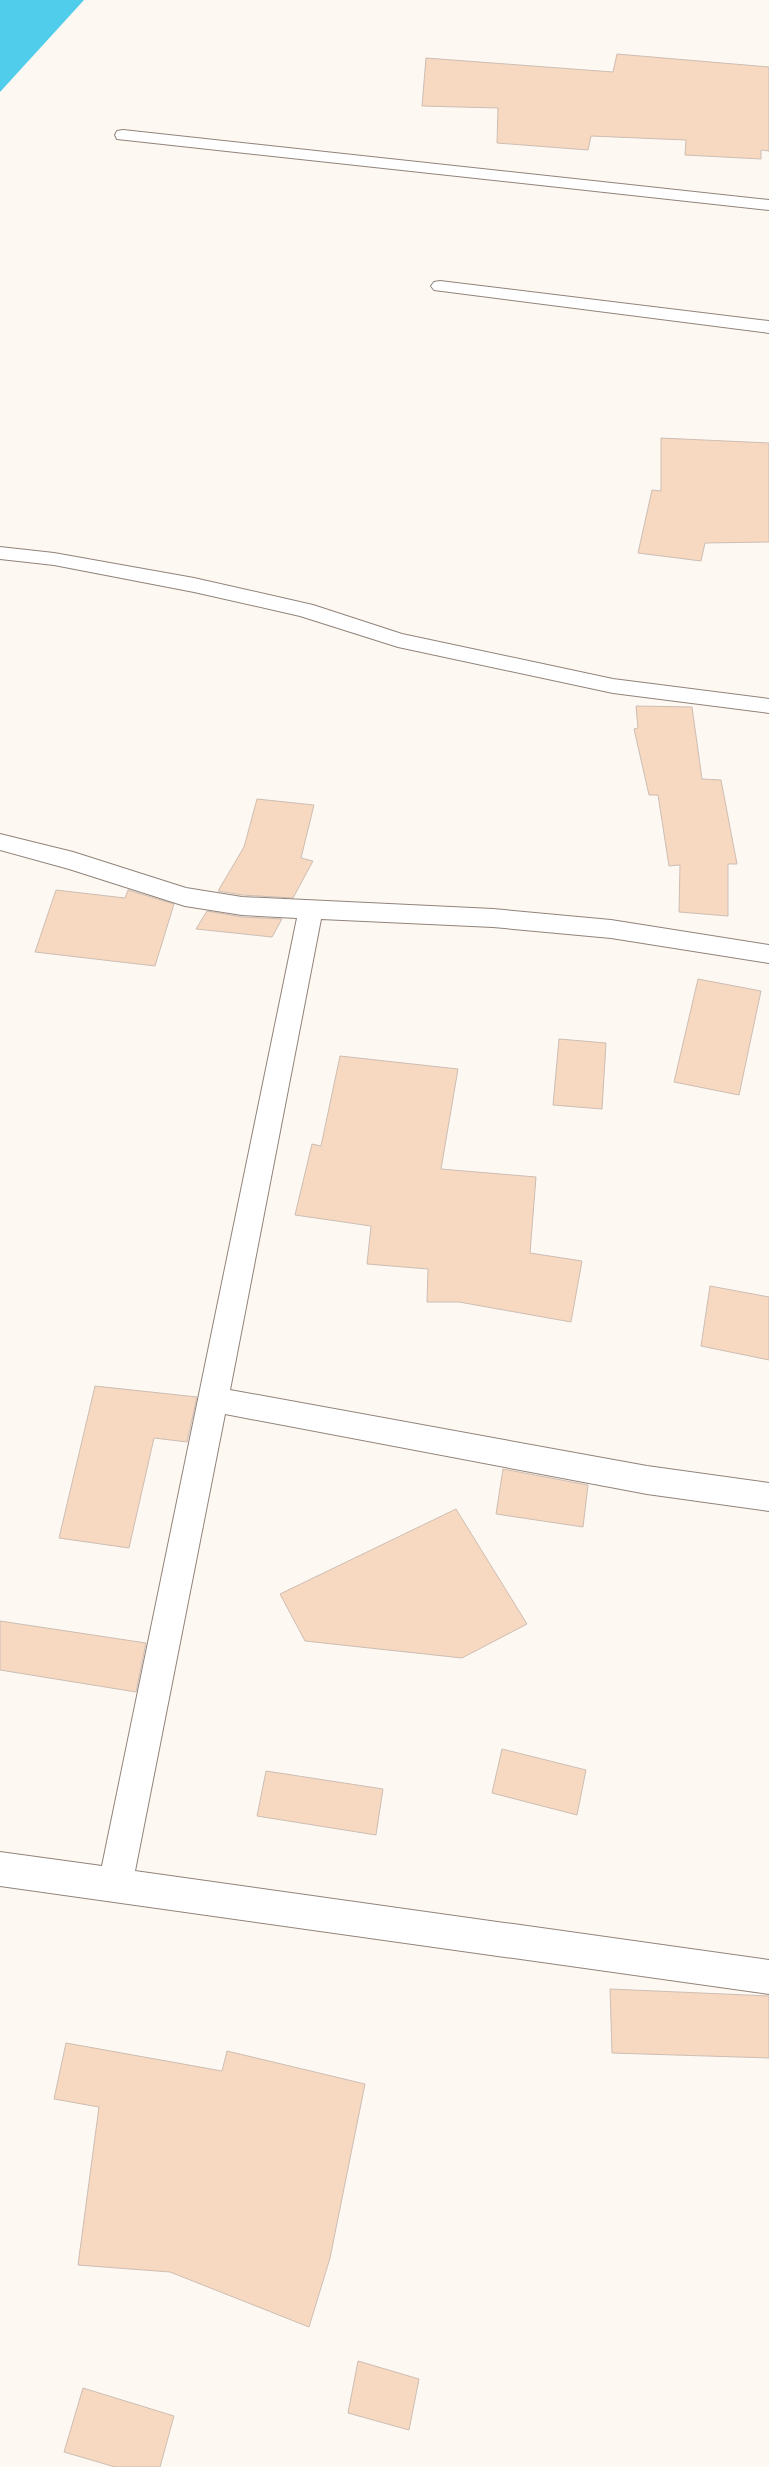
<svg xmlns="http://www.w3.org/2000/svg" width="769" height="2467" font-family="'Asap Condensed',sans-serif">
<style>
.water{fill:#4fcdea}
.building{fill:#f7d8c1;stroke:#cdbeb3}
.lines{fill:none;stroke-linecap:round;stroke-linejoin:round}
.minor-casing{stroke:#918379;stroke-width:2}
.minor{fill:#fff;fill-rule:evenodd}
</style>
<rect width="100%" height="100%" fill="#fef8f3"/>
<path class="water" d="M0,0h84l-84,92z"/>
<path class="building" d="M617,54l152,13v84l-8,-1v9l-76,-4 1,-15 -95,-4 -3,14 -91,-7 1,-35 -76,-2 4,-48 187,14z
M661,438l108,5v99l-64,1 -4,18 -63,-8 14,-63 9,1z
M636,706l56,1 10,72 19,1 16,84h-9v52l-49,-4 1,-47 -11,1 -11,-71h-9l-15,-66 4,-1z
M257,799l57,6 -13,53 12,3 -20,37 -51,-3 -24,-4 26,-44z
M56,890l69,8 3,-8 46,14 -19,62 -120,-14z
M207,911l35,6 40,2 -10,18 -76,-8z
M698,979l63,12 -22,104 -65,-13z
M559,1039l47,4 -4,66 -49,-4z
M340,1056l118,13 -17,100 95,8 -6,76 52,8 -11,61 -112,-20h-32l1,-33 -61,-5 4,-38 -76,-11 17,-71 9,2z
M710,1286l59,11v63l-68,-14z
M95,1386l102,11 -10,45 -33,-4 -25,110 -70,-10z
M503,1469l85,16 -5,42 -87,-13z
M456,1509l71,115 -65,34 -157,-17 -25,-47z
M0,1621l146,22 -10,49 -136,-22z
M502,1749l84,21 -9,45 -85,-22z
M266,1771l117,18 -7,46 -119,-19z
M610,1989l159,7v62l-157,-5z
M66,2043l156,28 5,-20 138,33 -35,174 -21,69 -139,-55 -92,-7 21,-158 -45,-8z
M358,2361l61,18 -10,51 -61,-17z
M83,2388l91,28 -14,51h-45l-51,-15z"/>
<g class="lines">
<defs>
<path id="minor" d="M123,130l646,70v10l-652,-71 -2,-4 2,-4z
M440,281l329,40v12l-335,-43 -3,-4 3,-4z
M0,547l54,6 140,25 119,27 89,29 211,45 156,20v14l-156,-20 -215,-46 -98,-31 -106,-24 -140,-27 -54,-6z
M0,834l73,18 113,36 56,9 251,12 118,11 158,25v18l-158,-25 -118,-11 -172,-8 -91,471 417,76 122,17v28l-122,-17 -422,-80 -90,457 634,89v34l-769,-108v-34l102,14 195,-948 -55,-3 -57,-9 -116,-37 -69,-19z"/>
</defs>
<use href="#minor" class="minor-casing"/>
<use href="#minor" class="minor"/>
</g>
</svg>
